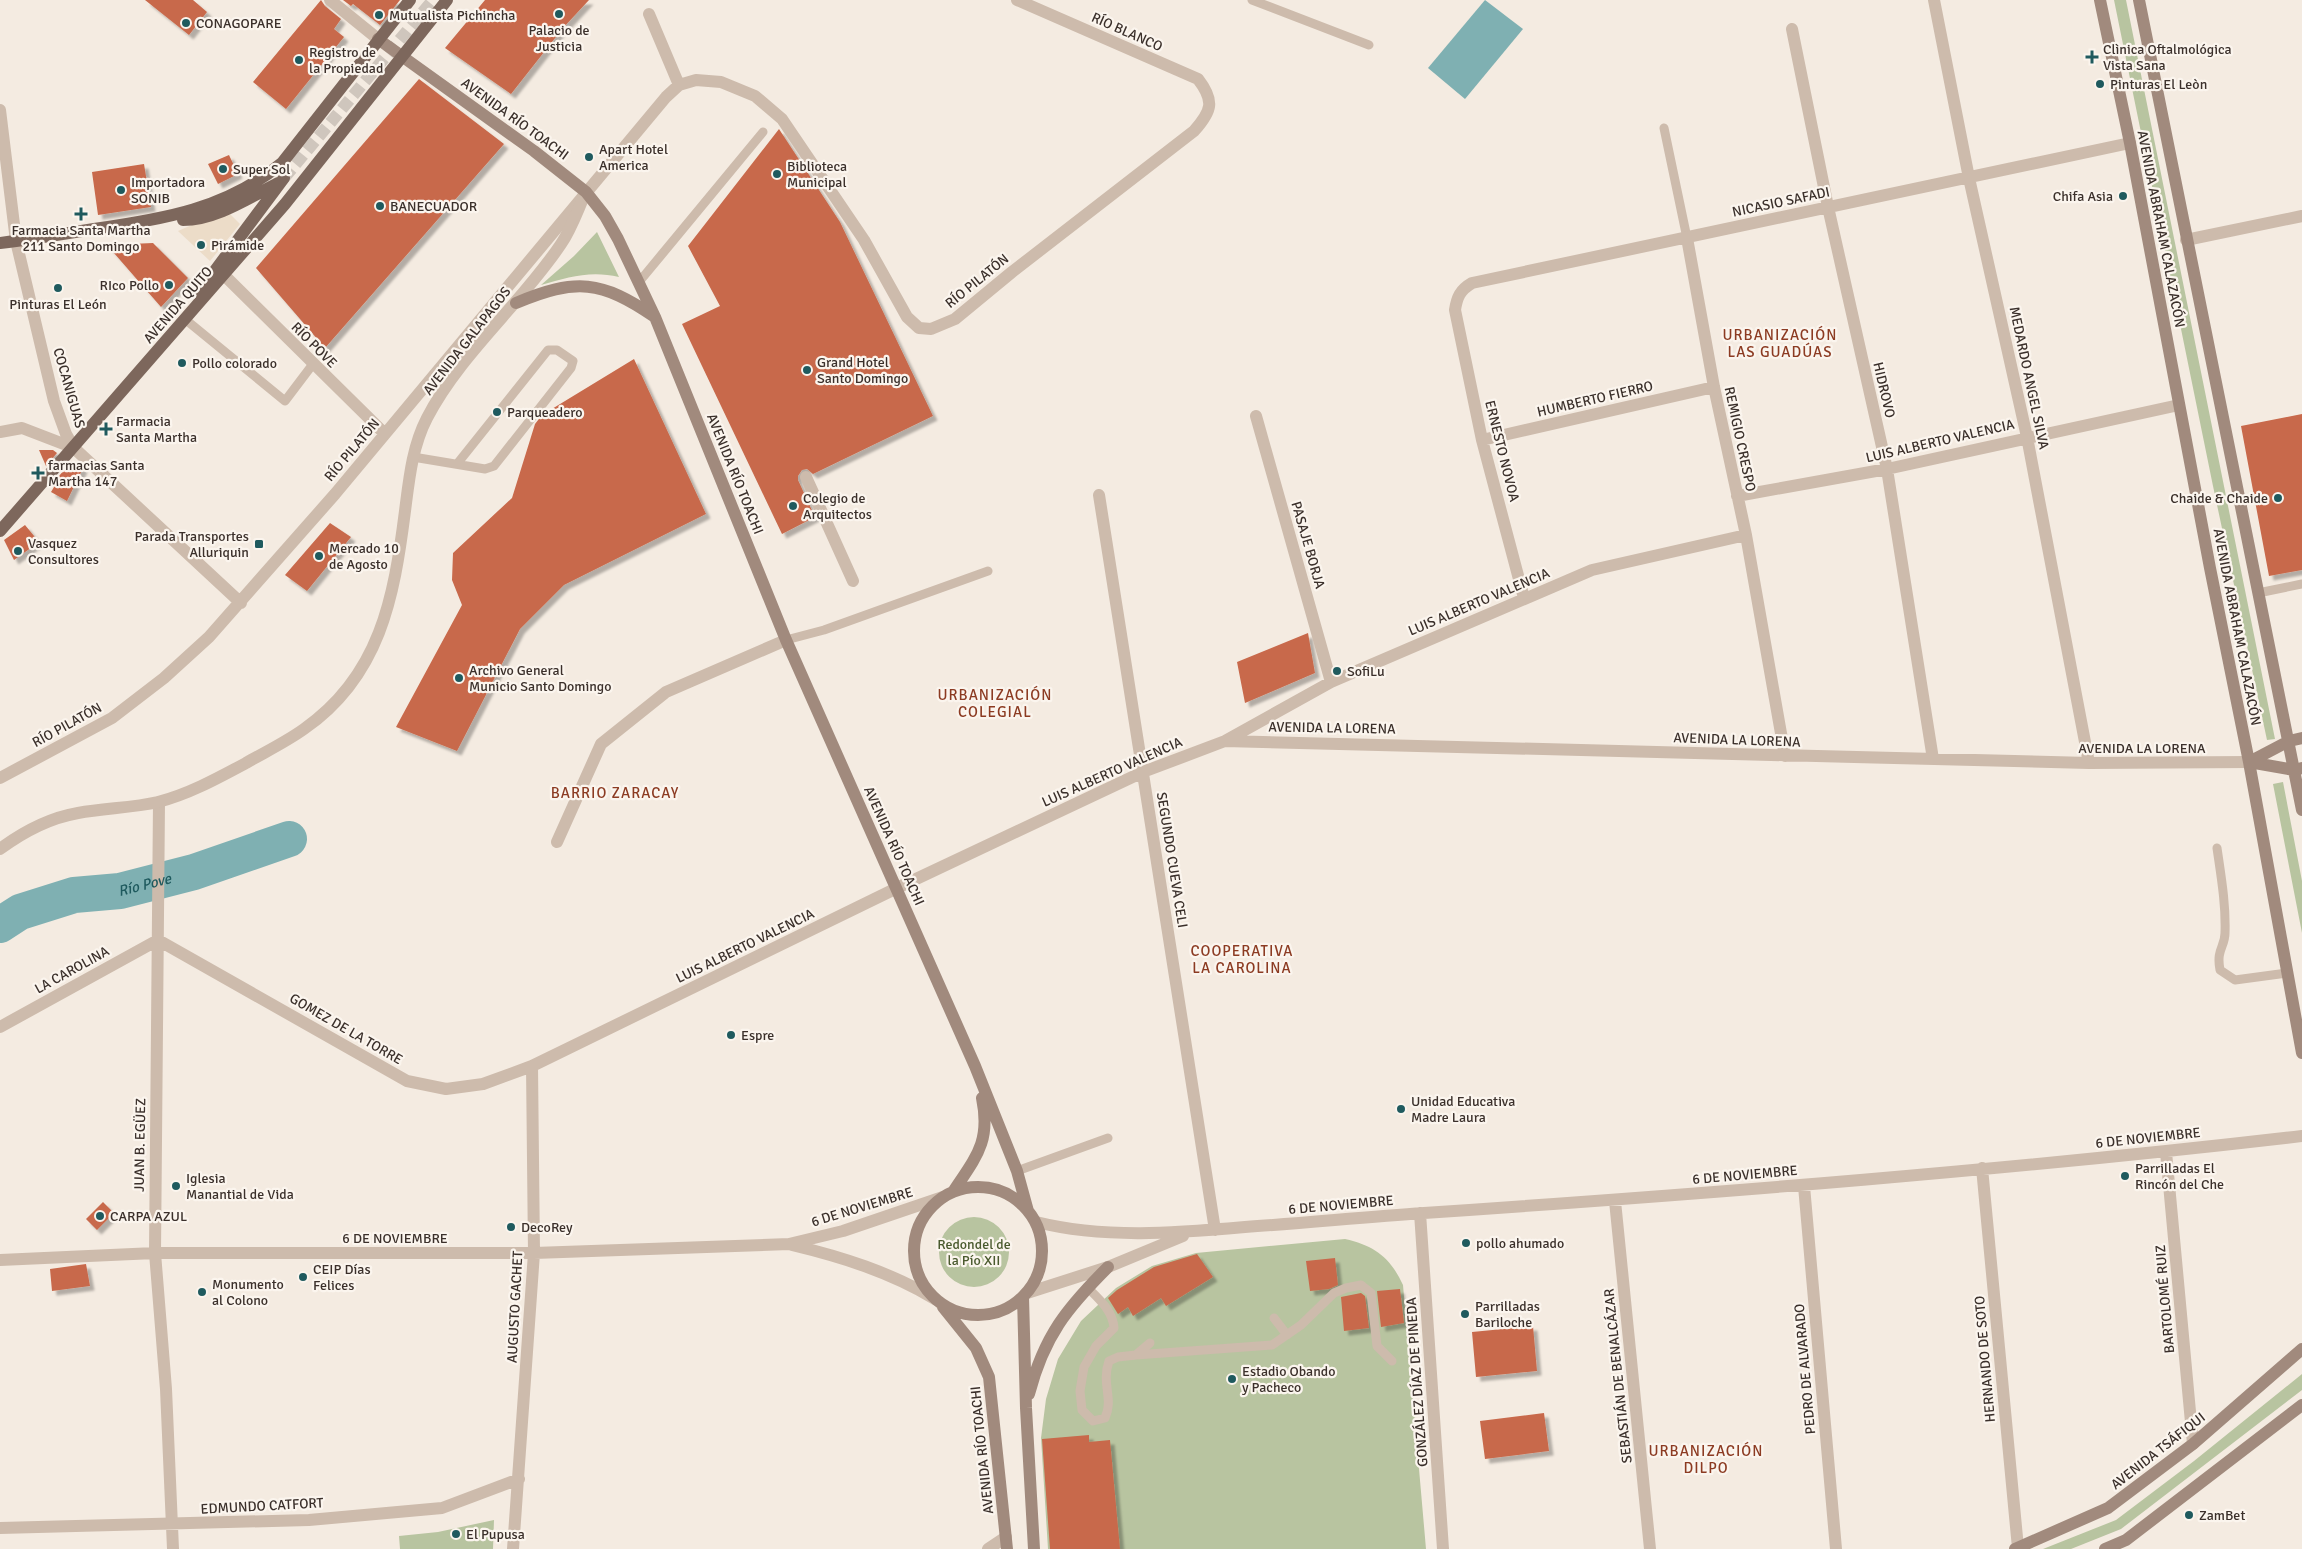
<svg xmlns="http://www.w3.org/2000/svg" width="2302" height="1549" font-family="Signika,sans-serif">
<style>
.green{fill:#b8c4a0}
.plaza{fill:#ecdcc8}
.water{fill:#7fb0b2}
.lines{fill:none;stroke-linecap:round;stroke-linejoin:round}
.river{stroke:#7fb0b2;stroke-width:36}
.building{fill:#c8694b;filter:url(#shadow)}
.primary-tunnel{stroke:#cfc6bd;stroke-width:12;stroke-dasharray:12 6;stroke-linecap:butt}
.service{stroke:#cdbbac;stroke-width:9}
.pedestrian{stroke:#cdbbac;stroke-width:12}
.minor{stroke:#cdbbac;stroke-width:12}
.tertiary{stroke:#cdbbac;stroke-width:12}
.secondary{stroke:#a18a7d;stroke-width:12}
.primary{stroke:#7d675c;stroke-width:12}
.poi-dot{fill:#1f5a5e;stroke:#fbf5ee;stroke-width:2}
.labels{text-anchor:middle;dominant-baseline:central;stroke-width:4.5;stroke-linejoin:round;paint-order:stroke}
.poi-label{font-size:14px;fill:#3b302b;stroke:#fbf5ee;text-anchor:start}
.street-label{font-size:14px;fill:#3b302b;stroke:#fbf5ee}
.park-label{font-size:14px;fill:#4a5a2e;stroke:#fbf5ee}
.neighbourhood-label{font-size:15px;letter-spacing:1px;fill:#8c3b22;stroke:#fbf5ee}
.water-label{font-size:15px;font-style:italic;fill:#1f5a5e;stroke:#fbf5ee}
</style>
<defs>
<filter id="shadow"><feDropShadow dx="4.5" dy="4.5" stdDeviation="1" flood-color="#0004"/></filter>
</defs>
<rect width="100%" height="100%" fill="#f4ebe1"/>
<path class="green" d="M2114,0h12l149,739 -8,1 -54,-254z
M597,232l22,45c-28,-7 -51,0 -78,8l33,-29z
M2283,782l19,99v52l-29,-149z
M939 1252a35 35 0 1 1 70 0a35 35 0 1 1-70 0Z
M1345,1239c30,7 45,18 58,46l23,264h-378l-7,-111 5,-39 12,-40 23,-38 35,-33 36,-22 44,-13z
M2302,1374v16l-181,139 -50,20h-28l73,-29 78,-59z
M494,1520l-1,29h-93l-1,-13 39,-4z"/>
<path class="plaza" d="M226,210l14,14 -30,37 -32,-30z"/>
<path class="water" d="M1485,0l38,29 -58,70 -37,-31z"/>
<g class="lines">
<path class="river" id="s1" d="M0,925l20,-13 54,-17 46,-4 74,-19 95,-33"/>
</g>
<path class="building" d="M145,0h48l14,12 -18,23z
M321,0l4,6 16,13 -7,10 10,8 -58,72 -33,-27z
M343,0h57l-20,25 -27,-21 -2,2z
M485,0h104l-26,28 -52,66 -66,-46z
M419,79l85,65 -179,204 -69,-80z
M779,129l61,93 93,194 -120,58 -6,-5 -5,1 -4,6v4l17,37 -33,17 -100,-210 38,-18 -32,-60z
M229,155l9,19 -20,10 -10,-20z
M144,164l7,43 -53,8 -6,-43z
M153,243l35,35 -27,29 -54,-62z
M634,359l72,155 -142,71 -44,44 -63,122 -61,-24 66,-122 -10,-25 1,-27 59,-55 23,-74 7,-9z
M2302,414v156l-33,6 -28,-150z
M39,450h14l4,3 -11,13z
M72,461l11,7 -16,33 -16,-9 3,-5 -2,-3z
M330,523l21,14 -44,54 -22,-16z
M25,525l14,17 -25,18 -10,-20z
M1308,633l7,40 -70,30 -8,-41z
M103,1202l11,11 -17,17 -11,-11z
M1197,1254l16,23 -47,29 -5,-8 -28,18 -5,-9 -10,7 -10,-16 9,-8 37,-23z
M1335,1258l3,27 -9,4 -19,2 -4,-30z
M86,1264l4,22 -38,5 -2,-22z
M1400,1289l4,34 -23,4 -4,-36z
M1361,1293l4,3 4,32 -25,3 -3,-34z
M1533,1326l4,45 -61,6 -4,-45z
M1544,1413l5,38 -64,8 -5,-38z
M1089,1435v7l21,-2 10,109h-70l-8,-110z"/>
<g class="lines">
<path class="primary-tunnel" d="M284,178l149,-178"/>
<path class="service" d="M1252,0l117,45
M1664,128l23,110
M639,282l124,-150
M186,320l99,81 28,-37
M413,457l72,12 9,-3 77,-98 2,-7 -16,-11h-9l-91,114
M2258,593l44,-9
M786,640l38,-10 164,-59
M2217,848c4,28 9,56 8,85 0,14 -9,16 -5,37l15,10 52,-7
M1017,1171l91,-33
M1087,1287c12,12 26,24 27,41l-18,18 -12,21 -4,24 2,19 11,11 12,-3c9,-19 -4,-34 4,-57l9,-4 18,-2 136,-10 29,-20 33,-32 12,-5 15,-3 10,8 6,53 15,15
M1274,1318l13,17
M1137,1354l13,-11"/>
<path class="pedestrian" d="M806,477l47,104"/>
<path class="minor" d="M330,0l48,39
M1934,0l35,178 58,259 62,326
M649,14l30,71
M1792,29l36,178 59,262 46,290
M0,110l16,131 38,160 12,33 8,14 167,155
M1687,238l27,149 32,148 39,221
M2186,240l116,-24
M224,275l161,159
M1256,416l75,266
M0,432l22,-4 52,20
M1482,440l232,-53
M1099,495l116,735
M1737,496l150,-27 292,-64
M1524,598l-42,-158 -27,-130c2,-13 5,-20 17,-27l658,-140
M1225,741l864,22 160,-1
M0,778l112,-60 52,-40 45,-41 126,-143 331,-397 13,-12 17,-5 25,2 34,14 27,23 82,121 43,77 12,11 12,1 24,-10 57,-47 182,-141c18,-20 21,-30 4,-52l-181,-79
M159,802l-4,451 11,136 7,160
M557,842l44,-98 65,-52 120,-52
M158,940l249,141 39,8 37,-5 49,-18 365,-178 246,-116 82,-31 106,-59 261,-112 154,-35
M0,1027l158,-87
M2166,1152l27,292
M1982,1168l36,380
M1804,1186l32,363
M1615,1201l35,348
M1420,1213l23,336
M1036,1222c69,17 139,11 209,5 60,-4 119,-10 179,-14 293,-20 586,-43 878,-77
M792,1245c50,12 98,27 143,54
M0,1260l155,-7h379l255,-9 54,-13 100,-34
M1027,1293l81,-26 75,-31
M0,1528l309,-8 133,-12 77,-29
M513,1549l21,-296 -2,-187
M988,1549l18,-12"/>
<path class="tertiary" d="M0,849c23,-17 49,-31 78,-36 27,-5 54,-5 80,-11 31,-8 60,-24 88,-39 19,-11 40,-21 58,-34 76,-53 90,-131 101,-218 4,-31 7,-64 22,-93 33,-64 94,-114 134,-174 11,-16 17,-35 25,-52"/>
<path class="secondary" d="M2100,0l30,143 80,425 39,194 53,291
M2139,0l163,810
M378,39l156,112 52,41 19,24 13,23 37,78 131,323 189,426 42,105 11,40
M516,303c60,-25 85,-23 139,14
M2249,762l40,-21 13,-3
M2249,762l45,8 8,-2
M914 1251a64 64 0 1 1 128 0a64 64 0 1 1-128 0Z
M953,1192c23,-35 38,-50 29,-94
M1023,1297l3,111 8,141
M943,1307l33,41 13,29 18,172
M1029,1394c15,-58 38,-86 79,-127
M2015,1549l93,-41 85,-64 109,-95
M2105,1549l21,-9 176,-135"/>
<path class="primary" d="M183,220c33,0 67,-23 95,-37
M0,243c32,-4 63,-9 94,-14 70,-10 132,-20 188,-66l128,-163
M199,292l85,-114
M0,531l285,-327 162,-204"/>
</g>
<g class="poi-dot">
<circle cx="559" cy="14" r="5"/>
<circle cx="379" cy="15" r="5"/>
<circle cx="186" cy="23" r="5"/>
<path d="M2089.5 49.5h5v5h5v5h-5v5h-5v-5h-5v-5h5z"/>
<circle cx="299" cy="60" r="5"/>
<circle cx="2100" cy="84" r="5"/>
<circle cx="589" cy="157" r="5"/>
<circle cx="223" cy="169" r="5"/>
<circle cx="777" cy="174" r="5"/>
<circle cx="121" cy="190" r="5"/>
<circle cx="2123" cy="196" r="5"/>
<circle cx="380" cy="206" r="5"/>
<path d="M78.5 206.5h5v5h5v5h-5v5h-5v-5h-5v-5h5z"/>
<circle cx="201" cy="245" r="5"/>
<circle cx="169" cy="285" r="5"/>
<circle cx="58" cy="288" r="5"/>
<circle cx="182" cy="363" r="5"/>
<circle cx="807" cy="370" r="5"/>
<circle cx="497" cy="412" r="5"/>
<path d="M103.5 421.5h5v5h5v5h-5v5h-5v-5h-5v-5h5z"/>
<path d="M35.5 465.5h5v5h5v5h-5v5h-5v-5h-5v-5h5z"/>
<circle cx="2278" cy="498" r="5"/>
<circle cx="793" cy="506" r="5"/>
<rect x="254" y="539" width="10" height="10" rx="2.5"/>
<circle cx="18" cy="551" r="5"/>
<circle cx="319" cy="556" r="5"/>
<circle cx="1337" cy="671" r="5"/>
<circle cx="459" cy="678" r="5"/>
<circle cx="731" cy="1035" r="5"/>
<circle cx="1401" cy="1109" r="5"/>
<circle cx="2125" cy="1176" r="5"/>
<circle cx="176" cy="1186" r="5"/>
<circle cx="100" cy="1216" r="5"/>
<circle cx="511" cy="1227" r="5"/>
<circle cx="1466" cy="1243" r="5"/>
<circle cx="303" cy="1277" r="5"/>
<circle cx="202" cy="1292" r="5"/>
<circle cx="1465" cy="1314" r="5"/>
<circle cx="1232" cy="1379" r="5"/>
<circle cx="2189" cy="1515" r="5"/>
<circle cx="456" cy="1534" r="5"/>
</g>
<g class="labels">
<g class="poi-label">
<text x="389" y="15">Mutualista Pichincha</text>
<text x="196" y="23">CONAGOPARE</text>
<text x="559" y="30" text-anchor="middle">Palacio de<tspan x="559" dy="16">Justicia</tspan></text>
<text x="2103" y="49">Clìnica Oftalmológica<tspan x="2103" dy="16">Vista Sana</tspan></text>
<text x="309" y="52">Registro de<tspan x="309" dy="16">la Propiedad</tspan></text>
<text x="2110" y="84">Pinturas El Leòn</text>
<text x="599" y="149">Apart Hotel<tspan x="599" dy="16">America</tspan></text>
<text x="787" y="166">Biblioteca<tspan x="787" dy="16">Municipal</tspan></text>
<text x="233" y="169">Super Sol</text>
<text x="131" y="182">Importadora<tspan x="131" dy="16">SONIB</tspan></text>
<text x="2113" y="196" text-anchor="end">Chifa Asia</text>
<text x="390" y="206">BANECUADOR</text>
<text x="81" y="230" text-anchor="middle">Farmacia Santa Martha<tspan x="81" dy="16">211 Santo Domingo</tspan></text>
<text x="211" y="245">Pirámide</text>
<text x="159" y="285" text-anchor="end">RIco Pollo</text>
<text x="58" y="304" text-anchor="middle">Pinturas El León</text>
<text x="817" y="362">Grand Hotel<tspan x="817" dy="16">Santo Domingo</tspan></text>
<text x="192" y="363">Pollo colorado</text>
<text x="507" y="412">Parqueadero</text>
<text x="116" y="421">Farmacia<tspan x="116" dy="16">Santa Martha</tspan></text>
<text x="48" y="465">farmacias Santa<tspan x="48" dy="16">Martha 147</tspan></text>
<text x="803" y="498">Colegio de<tspan x="803" dy="16">Arquitectos</tspan></text>
<text x="2268" y="498" text-anchor="end">Chaide &amp; Chaide</text>
<text x="249" y="536" text-anchor="end">Parada Transportes<tspan x="249" dy="16">Alluriquin</tspan></text>
<text x="28" y="543">Vasquez<tspan x="28" dy="16">Consultores</tspan></text>
<text x="329" y="548">Mercado 10<tspan x="329" dy="16">de Agosto</tspan></text>
<text x="469" y="670">Archivo General<tspan x="469" dy="16">Municio Santo Domingo</tspan></text>
<text x="1347" y="671">SofiLu</text>
<text x="741" y="1035">Espre</text>
<text x="1411" y="1101">Unidad Educativa<tspan x="1411" dy="16">Madre Laura</tspan></text>
<text x="2135" y="1168">Parrilladas El<tspan x="2135" dy="16">Rincón del Che</tspan></text>
<text x="186" y="1178">Iglesia<tspan x="186" dy="16">Manantial de Vida</tspan></text>
<text x="110" y="1216">CARPA AZUL</text>
<text x="521" y="1227">DecoRey</text>
<text x="1476" y="1243">pollo ahumado</text>
<text x="313" y="1269">CEIP Días<tspan x="313" dy="16">Felices</tspan></text>
<text x="212" y="1284">Monumento<tspan x="212" dy="16">al Colono</tspan></text>
<text x="1475" y="1306">Parrilladas<tspan x="1475" dy="16">Bariloche</tspan></text>
<text x="1242" y="1371">Estadio Obando<tspan x="1242" dy="16">y Pacheco</tspan></text>
<text x="2199" y="1515">ZamBet</text>
<text x="466" y="1534">El Pupusa</text>
</g>
<g class="street-label">
<text transform="translate(1127 32) rotate(24)">RÍO BLANCO</text>
<text transform="translate(515 119) rotate(36)">AVENIDA RÍO TOACHI</text>
<text transform="translate(1781 202) rotate(-12)">NICASIO SAFADI</text>
<text transform="translate(2161 229) rotate(79)">AVENIDA ABRAHAM CALAZACÓN</text>
<text transform="translate(977 281) rotate(-39)">RÍO PILATÓN</text>
<text transform="translate(178 305) rotate(-49)">AVENIDA QUITO</text>
<text transform="translate(467 341) rotate(-52)">AVENIDA GALAPAGOS</text>
<text transform="translate(314 345) rotate(45)">RÍO POVE</text>
<text transform="translate(2029 378) rotate(78)">MEDARDO ANGEL SILVA</text>
<text transform="translate(69 388) rotate(74)">COCANIGUAS</text>
<text transform="translate(1884 390) rotate(77)">HIDROVO</text>
<text transform="translate(1595 399) rotate(-13)">HUMBERTO FIERRO</text>
<text transform="translate(1740 439) rotate(78)">REMIGIO CRESPO</text>
<text transform="translate(1940 441) rotate(-13)">LUIS ALBERTO VALENCIA</text>
<text transform="translate(352 450) rotate(-50)">RÍO PILATÓN</text>
<text transform="translate(1502 451) rotate(76)">ERNESTO NOVOA</text>
<text transform="translate(735 474) rotate(68)">AVENIDA RÍO TOACHI</text>
<text transform="translate(1308 545) rotate(74)">PASAJE BORJA</text>
<text transform="translate(1479 602) rotate(-23)">LUIS ALBERTO VALENCIA</text>
<text transform="translate(2237 627) rotate(79)">AVENIDA ABRAHAM CALAZACÓN</text>
<text transform="translate(67 725) rotate(-29)">RÍO PILATÓN</text>
<text transform="translate(1332 728) rotate(1)">AVENIDA LA LORENA</text>
<text transform="translate(1737 740) rotate(2)">AVENIDA LA LORENA</text>
<text x="2142" y="748">AVENIDA LA LORENA</text>
<text transform="translate(1112 772) rotate(-24)">LUIS ALBERTO VALENCIA</text>
<text transform="translate(894 846) rotate(66)">AVENIDA RÍO TOACHI</text>
<text transform="translate(1172 860) rotate(81)">SEGUNDO CUEVA CELI</text>
<text transform="translate(745 946) rotate(-26)">LUIS ALBERTO VALENCIA</text>
<text transform="translate(72 970) rotate(-29)">LA CAROLINA</text>
<text transform="translate(346 1029) rotate(30)">GOMEZ DE LA TORRE</text>
<text transform="translate(2148 1138) rotate(-6)">6 DE NOVIEMBRE</text>
<text transform="translate(140 1145) rotate(-89)">JUAN B. EGÜEZ</text>
<text transform="translate(1745 1175) rotate(-5)">6 DE NOVIEMBRE</text>
<text transform="translate(1341 1205) rotate(-5)">6 DE NOVIEMBRE</text>
<text transform="translate(862 1207) rotate(-17)">6 DE NOVIEMBRE</text>
<text x="395" y="1238">6 DE NOVIEMBRE</text>
<text transform="translate(2165 1299) rotate(-95)">BARTOLOMÉ RUIZ</text>
<text transform="translate(515 1307) rotate(-87)">AUGUSTO GACHET</text>
<text transform="translate(1985 1359) rotate(-95)">HERNANDO DE SOTO</text>
<text transform="translate(1805 1369) rotate(-95)">PEDRO DE ALVARADO</text>
<text transform="translate(1618 1376) rotate(-96)">SEBASTIÁN DE BENALCÁZAR</text>
<text transform="translate(1417 1382) rotate(-94)">GONZÁLEZ DÍAZ DE PINEDA</text>
<text transform="translate(982 1450) rotate(-96)">AVENIDA RÍO TOACHI</text>
<text transform="translate(2158 1451) rotate(-38)">AVENIDA TSÁFIQUI</text>
<text transform="translate(262 1506) rotate(-3)">EDMUNDO CATFORT</text>
</g>
<g class="park-label">
<text x="974" y="1244">Redondel de<tspan x="974" dy="16">la Pío XII</tspan></text>
</g>
<g class="neighbourhood-label">
<text x="1780" y="335">URBANIZACIÓN<tspan x="1780" dy="17">LAS GUADÚAS</tspan></text>
<text x="995" y="695">URBANIZACIÓN<tspan x="995" dy="17">COLEGIAL</tspan></text>
<text x="615" y="793">BARRIO ZARACAY</text>
<text x="1242" y="951">COOPERATIVA<tspan x="1242" dy="17">LA CAROLINA</tspan></text>
<text x="1706" y="1451">URBANIZACIÓN<tspan x="1706" dy="17">DILPO</tspan></text>
</g>
<g class="water-label">
<text stroke="none"><textPath href="#s1" startOffset="152">Río Pove</textPath></text>
</g>
</g>
</svg>
